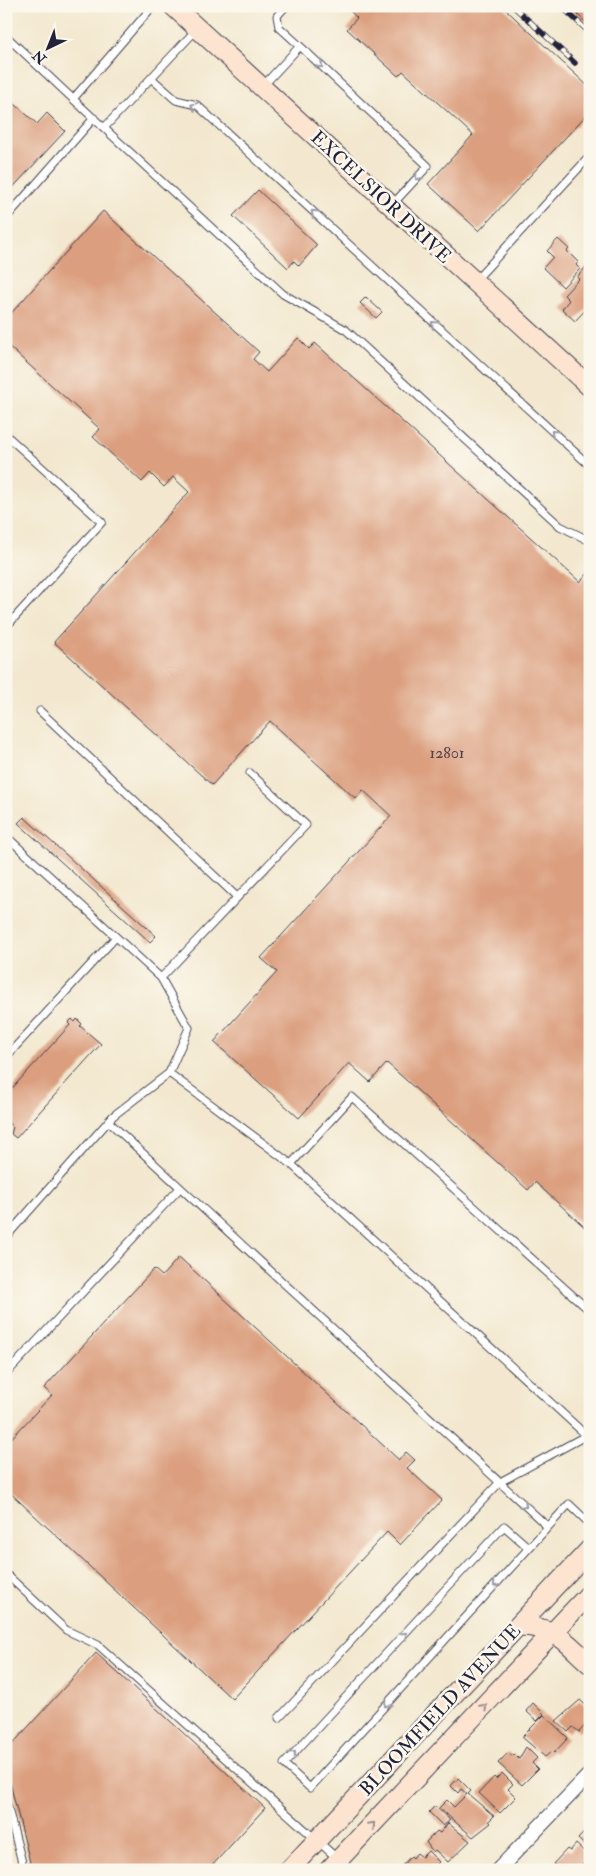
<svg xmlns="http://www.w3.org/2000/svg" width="596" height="1876" font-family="'IM FELL Double Pica',serif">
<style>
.building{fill:#db9f7f}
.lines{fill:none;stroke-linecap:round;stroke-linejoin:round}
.lane-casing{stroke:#414051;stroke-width:9}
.street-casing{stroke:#414051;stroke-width:16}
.secondary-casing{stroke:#414051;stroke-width:21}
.lane{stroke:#fff;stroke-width:7}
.street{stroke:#fff;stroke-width:14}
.secondary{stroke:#fde4d1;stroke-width:19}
.rail-casing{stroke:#22223b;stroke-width:5.5}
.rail{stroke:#fbf7ec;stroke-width:4;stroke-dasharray:11;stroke-linecap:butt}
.oneway{stroke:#9c9ca7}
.oneway2{stroke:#9a8d8e}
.labels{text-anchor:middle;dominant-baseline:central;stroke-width:5;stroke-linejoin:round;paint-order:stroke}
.number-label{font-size:16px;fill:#50414c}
.street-label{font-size:19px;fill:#22223b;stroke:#fbf7ec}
</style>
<rect width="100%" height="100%" fill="#fbf7ec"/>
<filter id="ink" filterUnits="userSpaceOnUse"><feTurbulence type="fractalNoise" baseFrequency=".02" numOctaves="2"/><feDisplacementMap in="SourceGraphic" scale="10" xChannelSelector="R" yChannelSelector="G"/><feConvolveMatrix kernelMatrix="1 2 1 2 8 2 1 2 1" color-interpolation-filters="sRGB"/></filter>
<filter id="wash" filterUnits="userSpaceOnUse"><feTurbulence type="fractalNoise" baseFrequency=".0096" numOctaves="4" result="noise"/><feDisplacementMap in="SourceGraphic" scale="20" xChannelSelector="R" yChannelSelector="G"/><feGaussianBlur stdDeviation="1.12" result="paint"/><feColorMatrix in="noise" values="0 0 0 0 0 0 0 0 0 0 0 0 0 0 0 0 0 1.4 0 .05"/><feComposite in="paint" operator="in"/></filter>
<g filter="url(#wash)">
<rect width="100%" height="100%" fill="#f3e8cf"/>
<g id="blocks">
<path class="building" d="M345,6h157l88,82v23l-111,120 -51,-47 45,-49 -70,-64 -5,5 -51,-47 10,-11z
M568,6h22v20z
M6,96l31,28 10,-11 18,18 -59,64z
M258,190l59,55 -18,21 -5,-5 -6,7 -55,-52z
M103,211l156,141 -6,7 14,13 31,-34 11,11 6,-6 265,239 10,-11v661l-55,-50 -7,8 -141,-127 -17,19 -21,-19 -50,55 -85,-76 63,-70 -16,-14 130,-142 -28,-26 -7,9 -86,-78 -58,64 -158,-143 135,-150 -16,-15 -9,10 -14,-14 -8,9 -49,-45 7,-8 -94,-85v-25z
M558,239l11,10 -2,2 11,11 -2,3 4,4 -17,18 -20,-19 10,-11 -6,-6z
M587,266l3,2v37l-15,16 -13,-12 7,-9 -5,-5 15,-16 -2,-2z
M366,297l16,15 -6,6 -16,-15z
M24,817l132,119 -6,6 -132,-119z
M72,1019l3,3 2,-3 5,5 -2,2 21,18 -85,94 -5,-4 2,-7 -7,-6v-26l64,-70 -2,-2z
M179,1257l220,203 7,-8 9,8 -8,8 35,32 -42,45 -13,-13 -155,167 -226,-210v-45l46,-49 -8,-7 110,-119 8,7z
M96,1653l169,155 -57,62h-176l-26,-103v-16z
M580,1700l10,9v11l-11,12 -6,-5 -5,5 -12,-11z
M533,1703l11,11 -7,7 -11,-10z
M544,1715l24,23 -14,15 -2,-2 -7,6 -23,-20z
M526,1747l11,11 -5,5 6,6 -16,16 -24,-22 10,-10 4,3 2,-2 5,5z
M502,1773l11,11 -5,5 8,8 -16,16 -21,-20 15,-16 2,2z
M458,1778l13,13 -3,3 26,22 -5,5 2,2 -18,14 -34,-29 8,-8 7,7 13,-13 -6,-5 -3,4 -7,-7z
M435,1806l15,14 -7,6 -14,-14z
M448,1823l22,18 -22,21 -13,-12 -2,2 -7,-10 11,-11 3,2z
M590,1826v24l-12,-11z
M576,1844l14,13 -12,13h-19l-6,-6 14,-15 3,2z
M428,1851l11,11 -5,6 3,2h-33l-3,-3 10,-11 2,2 4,-5 5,4z"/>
</g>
</g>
<g filter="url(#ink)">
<use href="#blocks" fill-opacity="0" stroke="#414051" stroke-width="1"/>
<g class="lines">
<defs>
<path id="lane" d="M153,6l-80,93 31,29 93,-99
M286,6l-9,10 2,11 21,19
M6,36l67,63
M151,78l25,22 21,5 393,361
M262,87l38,-41 128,120 -36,39
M104,128l179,166 63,36 214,196 30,15
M6,218l88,-100
M474,282l116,-126
M6,435l96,87 -96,105
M6,615l6,5
M40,711l197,186
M6,836l155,142 28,50 -20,45 -56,43 -107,121
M161,978l145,-153 -56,-52
M6,1057l110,-120
M169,1073l122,91 295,271
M108,1121l440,406
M291,1164l61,-67 238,214
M6,1374l174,-186
M529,1548l-25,-22 -220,238 26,24 259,-284 21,20
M6,1574l60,56 32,15 241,215
M279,1718l221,-236 89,-48
M6,1801l18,69"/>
<path id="street" d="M498,1870l92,-96"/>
<path id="secondary" d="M173,6l417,381
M519,1626c39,1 44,14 71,38
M289,1870l301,-321
M329,1870l261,-277"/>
</defs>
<use href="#lane" class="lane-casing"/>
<use href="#street" class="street-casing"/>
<use href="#secondary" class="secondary-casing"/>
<use href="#lane" class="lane"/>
<use href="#street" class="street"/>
<use href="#secondary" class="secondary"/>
<defs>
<path id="rail" d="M513,6l62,57
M561,6l29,27"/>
</defs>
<use href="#rail" class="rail-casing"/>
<use href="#rail" class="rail"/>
</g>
<defs><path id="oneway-chevron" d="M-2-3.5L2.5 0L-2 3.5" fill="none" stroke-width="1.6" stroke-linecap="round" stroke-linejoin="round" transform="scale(1.25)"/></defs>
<g class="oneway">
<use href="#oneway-chevron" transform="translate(320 65) rotate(43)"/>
<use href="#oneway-chevron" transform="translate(194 106) rotate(-158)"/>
<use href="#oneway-chevron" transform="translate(418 177) rotate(132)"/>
<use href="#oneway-chevron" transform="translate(314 213) rotate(-137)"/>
<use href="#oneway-chevron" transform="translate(434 324) rotate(-138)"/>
<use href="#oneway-chevron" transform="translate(554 433) rotate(-138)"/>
<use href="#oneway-chevron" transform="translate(524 1505) rotate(43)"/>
<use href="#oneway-chevron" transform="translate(496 1584) rotate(132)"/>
<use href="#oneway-chevron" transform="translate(404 1635) rotate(-47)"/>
<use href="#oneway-chevron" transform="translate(387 1704) rotate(132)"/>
<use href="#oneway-chevron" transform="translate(293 1754) rotate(-47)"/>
</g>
<g class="oneway2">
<use href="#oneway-chevron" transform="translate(484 1707) rotate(-47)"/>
<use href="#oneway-chevron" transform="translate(372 1825) rotate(-47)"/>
</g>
</g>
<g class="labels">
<g class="number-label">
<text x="447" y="753">12801</text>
</g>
<g class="street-label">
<text transform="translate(381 197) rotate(43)">EXCELSIOR DRIVE</text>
<text transform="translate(440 1710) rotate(-47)">BLOOMFIELD AVENUE</text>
</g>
</g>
<rect width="596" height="1876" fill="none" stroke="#fbf7ec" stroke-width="25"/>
<g transform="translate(48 48) rotate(223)" stroke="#fbf7ec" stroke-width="4" paint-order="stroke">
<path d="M0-4L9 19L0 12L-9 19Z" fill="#22223b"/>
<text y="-8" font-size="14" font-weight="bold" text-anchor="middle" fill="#22223b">N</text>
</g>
</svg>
